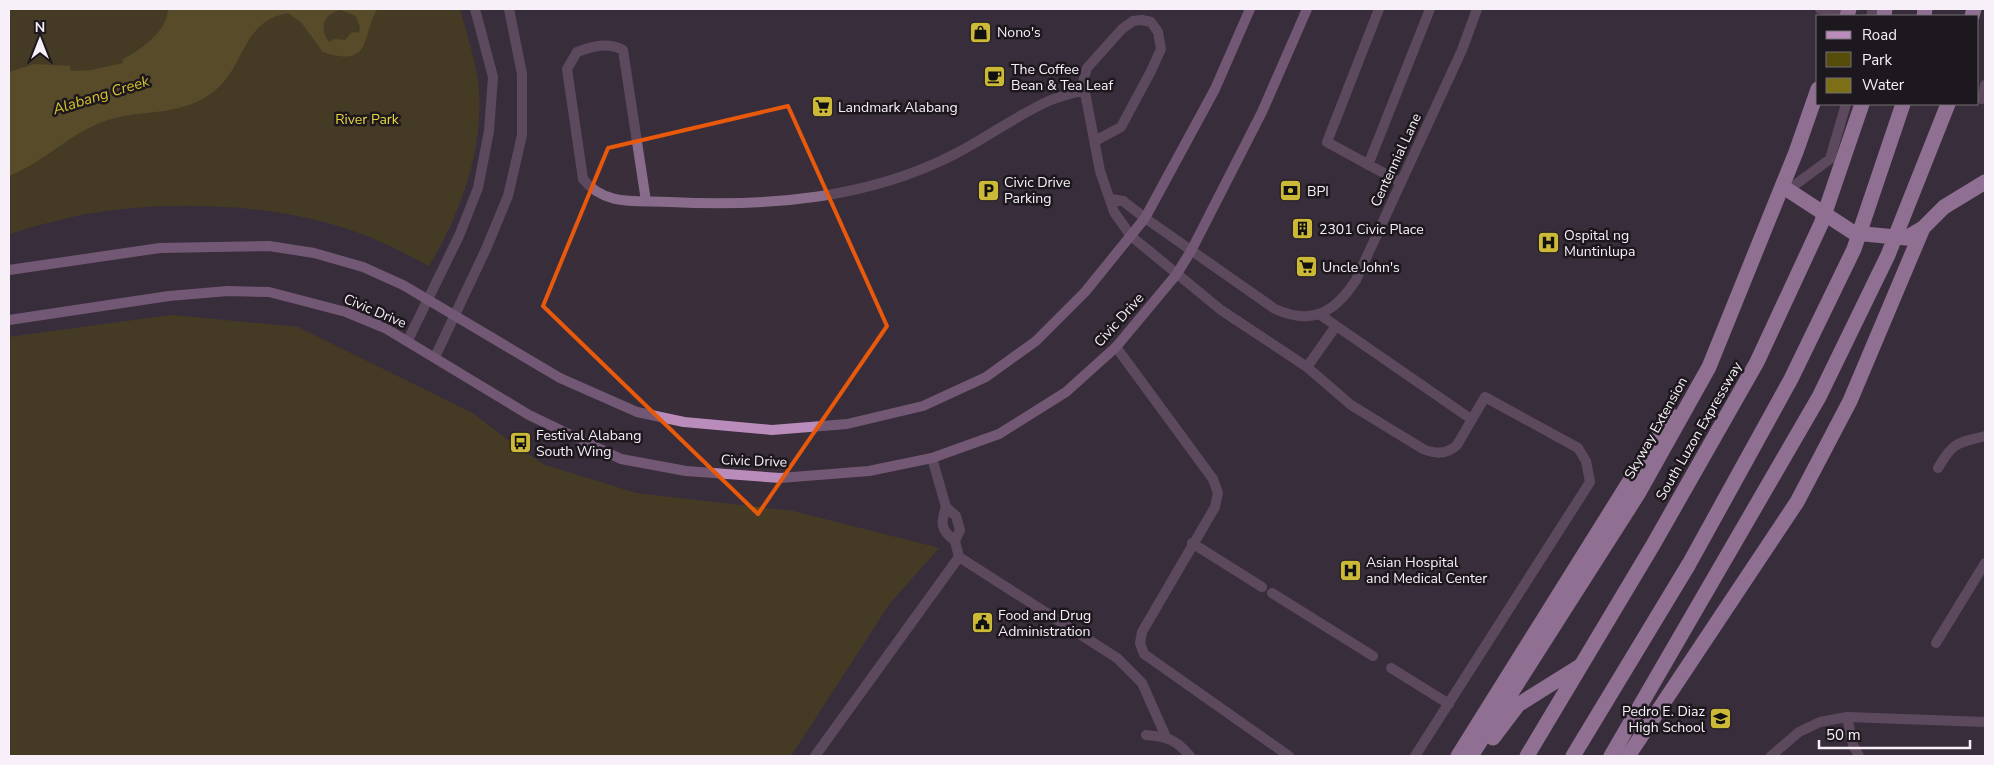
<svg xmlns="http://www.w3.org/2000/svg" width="1994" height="765" font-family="'Nunito Sans',sans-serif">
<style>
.green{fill:#564d0b}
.water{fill:#7c6f18;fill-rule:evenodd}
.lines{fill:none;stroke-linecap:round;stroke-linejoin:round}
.lane{stroke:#896c8b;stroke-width:10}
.street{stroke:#896c8b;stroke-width:10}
.secondary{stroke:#ba8cbc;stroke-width:10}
.highway{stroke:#fac0fc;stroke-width:15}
.marked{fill:none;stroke:#e8590c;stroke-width:4;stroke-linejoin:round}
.labels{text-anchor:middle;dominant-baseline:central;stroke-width:5;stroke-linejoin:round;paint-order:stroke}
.poi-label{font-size:14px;fill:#f8f0f8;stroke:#1d181e;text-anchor:start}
.park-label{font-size:14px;fill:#e9d443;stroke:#1d181e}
.street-label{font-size:14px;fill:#f8f0f8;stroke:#1d181e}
.water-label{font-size:15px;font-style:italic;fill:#d8c22a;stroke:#1d181e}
</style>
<rect width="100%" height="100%" fill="#392e3a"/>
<path class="green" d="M9,9h451c7,26 17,55 19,82 4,60 -19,124 -50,175 -20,-10 -41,-22 -62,-30 -78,-31 -172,-35 -255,-26 -34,4 -70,14 -103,24z
M171,315l127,12 176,87 43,33 28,18 91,28 157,18 146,37 -49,55 -99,153h-782v-419z"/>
<path class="water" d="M168,9h209c-16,29 -5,59 -54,43l-22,-30 -13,-9c-47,8 -42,54 -75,79 -30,23 -64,18 -98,26 -41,10 -68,43 -106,58v-104l25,-8 36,2 1,5 21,-1 31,-7 -1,-3c18,-10 46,-29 46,-51zM341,10l15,6 4,11 -1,6 -7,-1 -7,8 -10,-1 -6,3c-11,-14 -5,-29 12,-32z"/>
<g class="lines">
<path class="lane" d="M1379,9l-52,133 73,40
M1820,9l27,7
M1871,16l2,-7
M1982,99l3,-14
M1095,141l26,-14 30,-56 10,-22 -3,-17 -7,-10 -9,-2 -9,1 -11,8 -35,39 -4,14 17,89 14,41 17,24 90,74 86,57 44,38 72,44c12,5 24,6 34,-4l28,-48 93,51 8,13 4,21 -175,274
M1368,165l62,-156
M1788,190l42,-31 16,-55
M1111,199l12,2 22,17
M646,201l-23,-151c-15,-8 -30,-4 -46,2l-10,17 16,110c22,28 55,21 87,23 97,5 198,-3 285,-48 32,-16 63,-40 96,-54 11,-4 22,-7 33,-10
M1319,314l152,105
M408,340l51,-104 19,-48 11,-57 4,-54 -18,-68
M1116,347l97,132 5,14 -3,14 -73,125 -2,11 4,11 145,102
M435,357l51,-108 22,-53 14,-61v-61l-13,-65
M1307,367l29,-41
M932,458l14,49 10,9 4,14 -5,11 4,16 158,101 25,25 24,54
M1938,468c15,-26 19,-25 47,-32
M946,507c-6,17 -5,23 9,34
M1192,543l70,44
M1272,593l101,63
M1936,643l49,-80
M1391,668l58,36
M1146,735c22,2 29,4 44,21
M815,756l144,-199"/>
<path class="street" d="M1145,218l130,91c38,17 60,3 81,-29l106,-230 15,-41
M1847,717l6,28 6,11
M1771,756l28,-24 21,-10 27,-5 138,5"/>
<path class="secondary" d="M9,270l151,-22 109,-2 45,7 49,14 40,18 157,93 77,34 47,10 88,8 75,-6 76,-18 63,-29 50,-36 49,-49 60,-74 70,-129 35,-80
M9,320l160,-24 59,-5 41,1 77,20 39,16 144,87 92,44 65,12 94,7 89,-7 63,-13 67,-24 67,-42 50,-45 60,-72 15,-24 71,-139 45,-103"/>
<path class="highway" d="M1847,16l2,-7
M1884,16l1,-7
M1924,16l1,-7
M1972,16l2,-7
M1788,190l66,43 52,5 17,-10 21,-21 41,-25
M1493,738l25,-33 62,-39
M1458,756l213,-341
M1471,756l167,-262 71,-127 87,-215 22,-63
M1527,756l126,-211 104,-183 64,-138 41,-120
M1573,756l116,-192 102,-185 63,-130 49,-145
M1611,756l208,-359 69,-142 60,-151
M1628,756l169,-254 53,-101 73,-173"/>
</g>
<path d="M0 0H1994V765H0ZM788,106l99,220 -129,188 -215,-208 65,-158z" fill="#392e3a" fill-opacity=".55" fill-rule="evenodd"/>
<path class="marked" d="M788,106l99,220 -129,188 -215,-208 65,-158z"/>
<defs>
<symbol id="shop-square" viewBox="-11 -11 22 22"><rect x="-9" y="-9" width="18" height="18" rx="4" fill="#ccb938" stroke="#1d181e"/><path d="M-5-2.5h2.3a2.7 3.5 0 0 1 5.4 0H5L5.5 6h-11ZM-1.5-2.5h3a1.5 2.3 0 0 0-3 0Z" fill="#111"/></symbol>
<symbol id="cafe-square" viewBox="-11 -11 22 22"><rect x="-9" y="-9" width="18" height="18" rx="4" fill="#ccb938" stroke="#1d181e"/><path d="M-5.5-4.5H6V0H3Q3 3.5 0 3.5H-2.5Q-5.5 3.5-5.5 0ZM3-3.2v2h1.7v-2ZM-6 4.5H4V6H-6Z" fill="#111"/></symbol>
<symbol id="supermarket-square" viewBox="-11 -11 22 22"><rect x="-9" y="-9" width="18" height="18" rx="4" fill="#ccb938" stroke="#1d181e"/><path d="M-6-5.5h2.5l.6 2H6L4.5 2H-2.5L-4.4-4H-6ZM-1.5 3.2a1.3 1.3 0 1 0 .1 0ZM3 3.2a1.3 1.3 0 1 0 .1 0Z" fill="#111"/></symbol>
<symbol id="parking-square" viewBox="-11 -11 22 22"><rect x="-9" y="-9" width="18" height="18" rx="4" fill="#ccb938" stroke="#1d181e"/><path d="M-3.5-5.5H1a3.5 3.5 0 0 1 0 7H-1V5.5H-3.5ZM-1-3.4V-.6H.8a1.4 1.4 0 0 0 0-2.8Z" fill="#111"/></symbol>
<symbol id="bank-square" viewBox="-11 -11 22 22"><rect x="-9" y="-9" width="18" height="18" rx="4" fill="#ccb938" stroke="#1d181e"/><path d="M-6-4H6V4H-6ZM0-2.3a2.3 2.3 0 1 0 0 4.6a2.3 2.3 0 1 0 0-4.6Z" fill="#111"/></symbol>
<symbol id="building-square" viewBox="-11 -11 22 22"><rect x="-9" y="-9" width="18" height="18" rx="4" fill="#ccb938" stroke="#1d181e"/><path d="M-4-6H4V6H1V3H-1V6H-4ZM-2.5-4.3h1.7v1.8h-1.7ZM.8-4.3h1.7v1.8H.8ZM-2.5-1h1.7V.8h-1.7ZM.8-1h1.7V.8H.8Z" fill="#111"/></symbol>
<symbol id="hospital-square" viewBox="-11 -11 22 22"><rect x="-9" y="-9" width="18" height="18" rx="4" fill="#ccb938" stroke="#1d181e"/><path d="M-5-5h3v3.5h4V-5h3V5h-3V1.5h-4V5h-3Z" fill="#111"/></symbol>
<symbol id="bus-square" viewBox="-11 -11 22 22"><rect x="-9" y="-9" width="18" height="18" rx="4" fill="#ccb938" stroke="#1d181e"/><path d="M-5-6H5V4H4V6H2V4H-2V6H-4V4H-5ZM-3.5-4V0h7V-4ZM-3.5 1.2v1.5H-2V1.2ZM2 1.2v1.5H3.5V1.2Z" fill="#111"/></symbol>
<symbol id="civic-square" viewBox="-11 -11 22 22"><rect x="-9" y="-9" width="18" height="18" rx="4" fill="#ccb938" stroke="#1d181e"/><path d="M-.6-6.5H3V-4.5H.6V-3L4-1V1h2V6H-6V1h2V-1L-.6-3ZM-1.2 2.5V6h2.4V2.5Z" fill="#111"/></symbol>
<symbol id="school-square" viewBox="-11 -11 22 22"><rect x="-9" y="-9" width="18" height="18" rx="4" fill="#ccb938" stroke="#1d181e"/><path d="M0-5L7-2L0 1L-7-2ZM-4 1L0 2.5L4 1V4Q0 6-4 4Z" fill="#111"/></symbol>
</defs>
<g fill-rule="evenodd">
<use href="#shop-square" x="968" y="20" width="25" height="25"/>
<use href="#cafe-square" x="982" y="64" width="25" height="25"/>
<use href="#supermarket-square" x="810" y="94" width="25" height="25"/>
<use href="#parking-square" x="976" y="178" width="25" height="25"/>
<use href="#bank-square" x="1278" y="178" width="25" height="25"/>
<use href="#building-square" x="1290" y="216" width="25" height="25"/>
<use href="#hospital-square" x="1536" y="230" width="25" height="25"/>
<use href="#supermarket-square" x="1294" y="254" width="25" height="25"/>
<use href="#bus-square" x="508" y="430" width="25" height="25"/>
<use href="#hospital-square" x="1338" y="558" width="25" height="25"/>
<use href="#civic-square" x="970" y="610" width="25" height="25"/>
<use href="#school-square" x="1708" y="706" width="25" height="25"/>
</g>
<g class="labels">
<g class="poi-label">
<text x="997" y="32">Nono's</text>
<text x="1011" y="69">The Coffee<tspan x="1011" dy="16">Bean &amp; Tea Leaf</tspan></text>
<text x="838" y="107">Landmark Alabang</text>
<text x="1004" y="182">Civic Drive<tspan x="1004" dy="16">Parking</tspan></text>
<text x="1307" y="191">BPI</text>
<text x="1319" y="229">2301 Civic Place</text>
<text x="1564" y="235">Ospital ng<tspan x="1564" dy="16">Muntinlupa</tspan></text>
<text x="1322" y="267">Uncle John's</text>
<text x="536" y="435">Festival Alabang<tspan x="536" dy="16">South Wing</tspan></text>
<text x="1366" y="562">Asian Hospital<tspan x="1366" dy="16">and Medical Center</tspan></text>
<text x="998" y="615">Food and Drug<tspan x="998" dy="16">Administration</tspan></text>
<text x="1705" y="711" text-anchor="end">Pedro E. Diaz<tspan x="1705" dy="16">High School</tspan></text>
</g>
<g class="park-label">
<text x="367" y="119">River Park</text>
</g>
<g class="street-label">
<text transform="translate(1396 160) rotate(-65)">Centennial Lane</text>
<text transform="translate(375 311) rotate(23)">Civic Drive</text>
<text transform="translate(1119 320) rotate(-48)">Civic Drive</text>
<text transform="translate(1656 428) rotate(-61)">Skyway Extension</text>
<text transform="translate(1699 431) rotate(-60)">South Luzon Expressway</text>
<text transform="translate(754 461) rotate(2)">Civic Drive</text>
</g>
<g class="water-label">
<text transform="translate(101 95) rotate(-17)">Alabang Creek</text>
</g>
</g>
<rect width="1994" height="765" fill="none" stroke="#f8f0f8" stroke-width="20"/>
<rect x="1816" y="15" width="162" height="90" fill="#1d181e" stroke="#756e75"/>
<rect x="1826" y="31" width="25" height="8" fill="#ba8cbc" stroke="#756e75"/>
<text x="1862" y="40" font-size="15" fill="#f8f0f8">Road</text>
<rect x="1826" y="52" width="25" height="15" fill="#564d0b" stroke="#756e75"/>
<text x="1862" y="65" font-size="15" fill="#f8f0f8">Park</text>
<rect x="1826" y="78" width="25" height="15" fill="#7c6f18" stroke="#756e75"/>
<text x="1862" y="90" font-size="15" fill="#f8f0f8">Water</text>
<g transform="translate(40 40)" stroke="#1d181e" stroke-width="4" paint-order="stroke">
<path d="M0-4L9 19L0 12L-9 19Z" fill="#f8f0f8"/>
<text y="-8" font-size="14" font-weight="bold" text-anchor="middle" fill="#f8f0f8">N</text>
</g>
<path d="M1819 740v8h151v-8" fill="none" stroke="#f8f0f8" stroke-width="2.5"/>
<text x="1826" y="740" font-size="15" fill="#f8f0f8" stroke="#1d181e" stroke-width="4" paint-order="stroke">50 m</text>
</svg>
